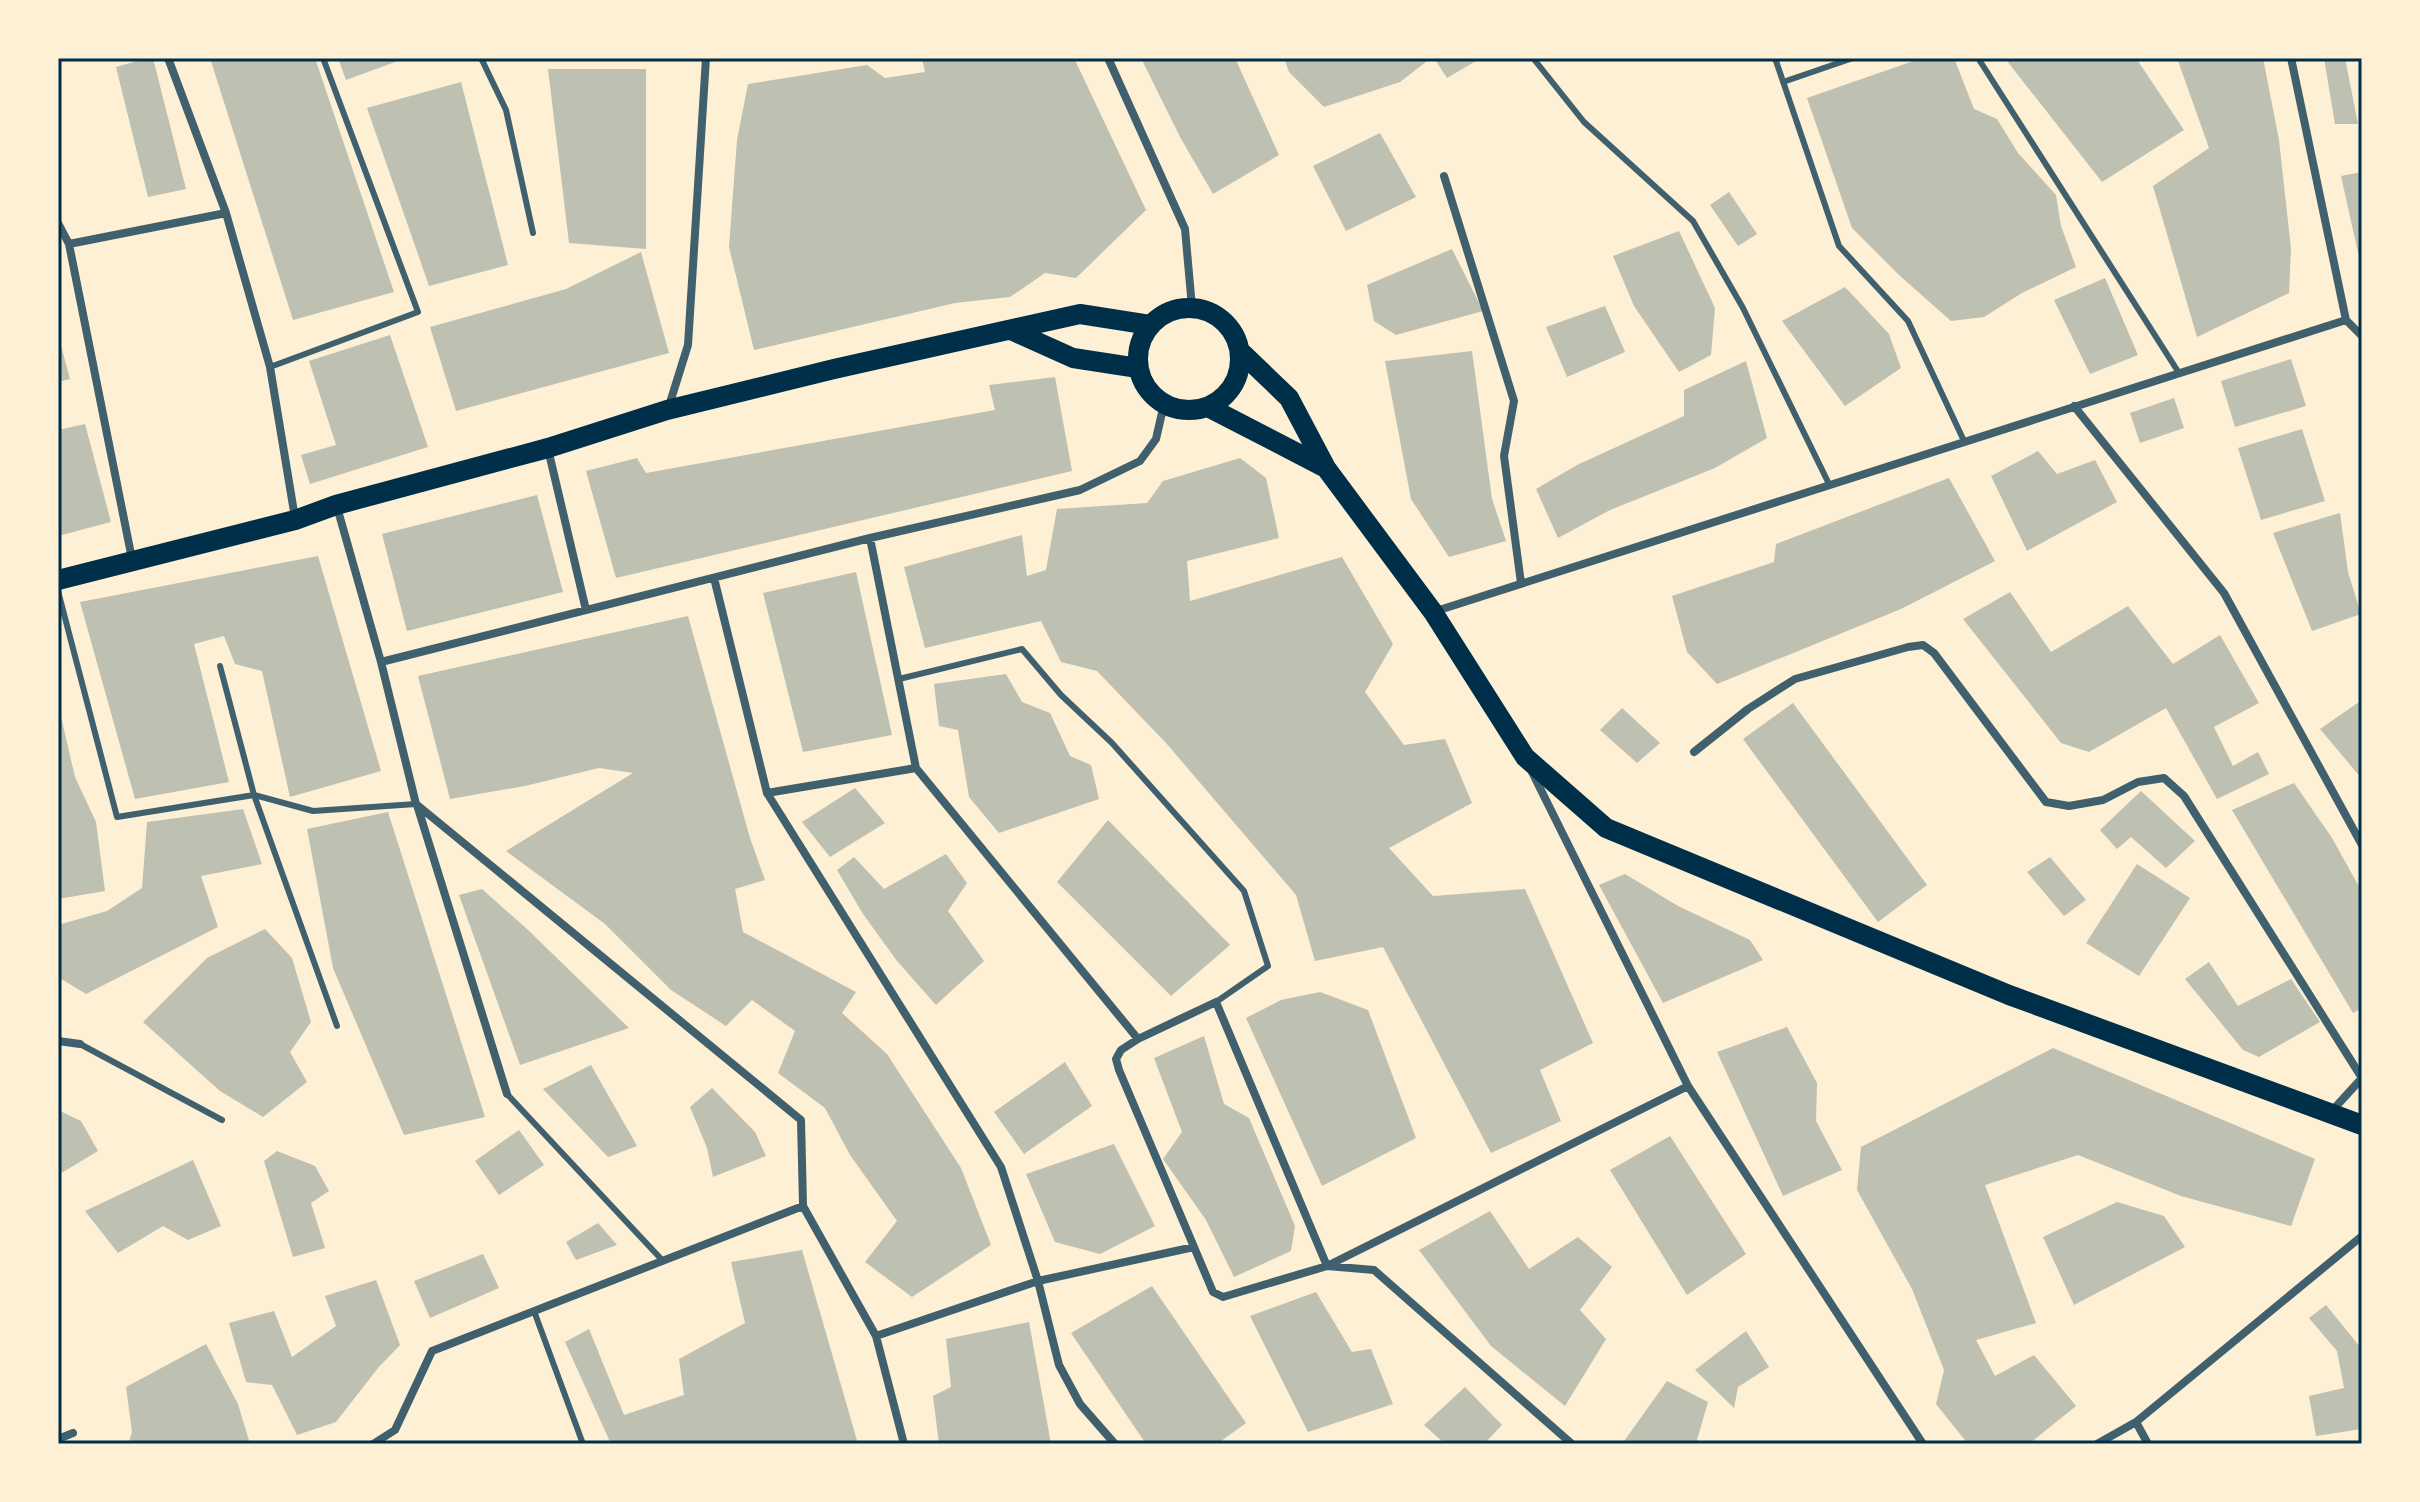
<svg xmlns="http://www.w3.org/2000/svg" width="2420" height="1502" font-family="'Golos Text',sans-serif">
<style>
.building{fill:#bec0b2}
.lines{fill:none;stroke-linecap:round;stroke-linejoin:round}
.service{stroke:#3f606c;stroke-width:6}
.minor{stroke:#3f606c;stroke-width:8}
.primary{stroke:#003049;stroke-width:20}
.neatline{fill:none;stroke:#003049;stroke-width:3}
</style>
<rect width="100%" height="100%" fill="#fdf0d5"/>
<path class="building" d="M148,58h5l33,131 -38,8 -32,-130z
M210,58h105l79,234 -101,28z
M338,58h68l-60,22z
M922,58h152l72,152 -70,68 -31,-5 -35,24 -55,6 -201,47 -25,-103 8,-107 11,-56 119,-19 18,13 40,-6z
M1141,58h94l44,97 -66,39 -33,-57z
M1284,58h147l-31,24 -76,25 -35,-35z
M1434,58h47l-34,20z
M1922,58h32l20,51 23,10 21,34 38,42 5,31 15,41 -54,26 -38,24 -33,4 -52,-46 -47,-47 -45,-130z
M2012,58h124l48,72 -82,52 -95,-121z
M2177,58h86l16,82 12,109 -2,44 -92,44 -44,-151 56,-38z
M2324,58h21l13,66h-23z
M548,69h98v180l-77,-6z
M461,82l47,183 -79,21 -62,-178z
M1380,133l36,64 -70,34 -33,-65z
M2362,172v94h-1l-20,-90z
M1729,192l28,42 -19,12 -28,-41z
M1679,231l36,77 -4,47 -32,17 -45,-66 -21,-50z
M1452,249l31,62 -87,24 -22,-14 -7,-36z
M641,252l28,101 -213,58 -26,-84 136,-38z
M2105,278l33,77 -48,19 -36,-74z
M1845,287l44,47 12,34 -56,38 -63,-85z
M1605,306l20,46 -58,25 -21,-50z
M58,334l12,45 -12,3z
M390,335l38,112 -118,37 -9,-29 35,-10 -27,-84z
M1472,351l20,148 14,42 -57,16 -38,-58 -26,-138z
M2291,359l15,47 -71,21 -14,-46z
M1746,361l21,77 -52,30 -105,42 -52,28 -22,-49 41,-24 107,-49v-26z
M1055,377l17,94 -456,107 -30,-107 51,-13 9,15 349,-63 -6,-25z
M2174,398l10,30 -44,15 -10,-30z
M85,424l26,98 -53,14v-106z
M2302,429l23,72 -64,19 -23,-72z
M2038,451l19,23 38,-14 22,42 -90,49 -36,-75z
M1240,458l26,20 13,60 -92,23 3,40 152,-44 51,87 -28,48 39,53 41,-6 27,64 -83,45 44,48 92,-7 68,154 -53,27 21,51 -70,32 -108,-206 -68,14 -19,-66 -130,-152 -69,-72 -36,-9 -20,-41 -116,27 -21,-81 118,-32 5,41 19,-6 11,-61 90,-6 16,-22z
M1949,478l46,83 -94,48 -184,75 -30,-32 -15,-56 102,-34 2,-18z
M537,495l26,97 -156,39 -25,-97z
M2340,513l8,59 13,42 -49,17 -39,-98z
M318,556l63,215 -91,26 -28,-126 -27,-7 -11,-28 -30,8 35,138 -94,17 -55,-197z
M856,572l36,163 -89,17 -40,-159z
M2010,592l41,60 77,-46 45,58 47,-29 39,68 -45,24 19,39 25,-14 11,22 -52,25 -51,-91 -77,44 -28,-9 -98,-124z
M688,616l62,222 15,42 -30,9 8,43 113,60 -14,21 45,41 74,114 30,77 -79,52 -47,-35 32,-41 -47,-66 -25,-47 -47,-35 17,-42 -43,-31 -26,26 -55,-36 -66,-66 -99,-73 127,-78 -34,-5 -74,18 -75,13 -32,-123z
M1006,674l16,28 28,11 20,43 21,9 8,34 -100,34 -30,-36 -11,-67 -19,-4 -5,-42z
M2362,700v79l-42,-50z
M1793,703l134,182 -49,37 -135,-183z
M59,708l16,69 21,45 9,69 -47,8z
M1622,708l38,35 -23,20 -37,-33z
M2294,783l38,55 30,54v116l-9,5 -121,-203z
M855,788l30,35 -55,34 -28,-35z
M2141,791l54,50 -29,27 -35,-31 -14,12 -17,-19z
M243,809l19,55 -61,12 17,51 -132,67 -28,-17v-52l49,-14 35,-23 5,-66z
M388,812l97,305 -81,18 -71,-167 -26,-139z
M1108,820l122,125 -59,51 -114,-114z
M946,854l21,29 -19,28 36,50 -48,44 -39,-44 -34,-47 -26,-44 17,-13 30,32z
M2050,857l36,43 -22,16 -37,-44z
M2137,864l53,34 -51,78 -53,-33z
M1625,874l53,32 72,34 13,20 -100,43 -64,-118z
M482,889l45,40 102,99 -109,37 -61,-170z
M265,929l27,29 19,64 -21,30 17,30 -44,35 -43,-26 -77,-69 64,-64z
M2209,962l29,44 53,-27 29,43 -61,35 -16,-7 -58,-71z
M1320,992l48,18 48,128 -94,48 -76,-168 35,-18z
M1787,1027l30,56 -1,38 26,49 -59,26 -66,-144z
M1204,1036l20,68 25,14 46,108 -4,25 -57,26 -28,-57 -43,-61 19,-27 -28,-74z
M2053,1048l262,111 -24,67 -110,-30 -103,-41 -93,30 51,138 -60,17 19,36 39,-21 42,51 -47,38h-61l-32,-40 8,-34 -32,-81 -55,-99 4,-43z
M1065,1062l27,44 -68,48 -30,-42z
M591,1065l46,81 -29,11 -65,-68z
M712,1088l43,44 11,24 -53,21 -6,-29 -17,-41z
M58,1110l23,11 17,30 -40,24z
M519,1130l25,35 -45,30 -24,-34z
M1670,1136l76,118 -59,41 -77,-125z
M1114,1144l41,82 -55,28 -45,-12 -29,-68z
M277,1151l38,15 14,25 -18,12 14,45 -32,9 -29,-96z
M193,1160l28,66 -33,14 -25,-14 -45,27 -33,-42z
M2117,1202l47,14 21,31 -111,58 -31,-68z
M1490,1211l39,58 49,-32 34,30 -32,43 26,29 -41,67 -74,-60 -72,-96z
M598,1223l19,22 -41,15 -10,-18z
M802,1250l56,194h-247l-46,-102 24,-13 35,86 60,-20 -5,-36 66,-36 -14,-61z
M483,1254l16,34 -69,30 -16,-37z
M376,1280l24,65 -22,23 -42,54 -39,13 -25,-50 -26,-3 -17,-59 45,-12 18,46 44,-31 -11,-30z
M1152,1286l94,137 -29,21h-71l-75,-111z
M1316,1292l36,60 19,-3 22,55 -85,28 -58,-116z
M2326,1305l34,42 2,82 -46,7 -7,-40 35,-8 -7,-37 -28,-33z
M1029,1322l22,122h-112l-6,-48 18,-9 -5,-48z
M1746,1331l23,36 -31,20 -4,21 -39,-38z
M206,1344l32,60 12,40h-122l4,-12 -6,-45z
M1667,1381l41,21 -11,38 7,4h-82z
M1465,1387l37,38 -18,19h-39l-21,-19z"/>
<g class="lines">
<path class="service" d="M481,58l25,52 27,123
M1533,58l51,64 109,99 50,87 86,176
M1775,58l64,188 69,75 56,120
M1978,58l201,315
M1783,82l70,-24
M270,367l148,-55 -95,-254
M58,591l59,226 137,-22 59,16 103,-7
M220,666l34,129 83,231
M899,679l123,-30 39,46 51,48 132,148 24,75 -52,36
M80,1044l142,76
M507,1094l156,167
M534,1311l49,133"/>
<path class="minor" d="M168,58l58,155 44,154 25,151
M1108,58l77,171 7,78
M2291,58l55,262 16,16
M1444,176l70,225 -10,55 17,127
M58,223l11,21 157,-31
M69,244l63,315
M2074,406l150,187 138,252
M668,409l20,-64 18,-287
M548,449l38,161
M337,507l44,155 35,142 385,316 2,86 73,130 162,-55 156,-34 19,45 10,5 104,-31 47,4 198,174
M870,538l46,230 222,271 78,-37 111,264 361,-180
M714,578l53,215 234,374 37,114 21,84 21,39 35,40
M1433,612l913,-292
M381,662l489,-124 210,-48 60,-29 16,-22 8,-35
M1694,752l54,-43 47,-30 113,-32 15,-2 11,8 112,149 23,4 34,-6 35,-18 26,-4 20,18 178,282
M1532,772l156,314 235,358
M767,793l149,-25
M417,805l90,289
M1138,1039l-17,11 -5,9 3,11 75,177
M58,1041l22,3
M2330,1113l32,-35
M876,1336l28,108
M2136,1422l12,22
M58,1439l15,-6
M373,1444l22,-14 37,-79 371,-145
M2097,1444l39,-22 226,-186"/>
<path class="primary" d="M1138 359a51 51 0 1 1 102 0a51 51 0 1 1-102 0Z
M1013,331l60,27 65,10
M1240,351l49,47 37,70 107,144 92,145 81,71 403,167 353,130
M1208,407l118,61
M58,580l237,-60 41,-15 212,-57 119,-38 167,-41 246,-55 70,11"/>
</g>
<rect width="2420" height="1502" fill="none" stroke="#fdf0d5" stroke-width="120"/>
<rect x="60" y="60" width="2300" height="1382" class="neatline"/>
</svg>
